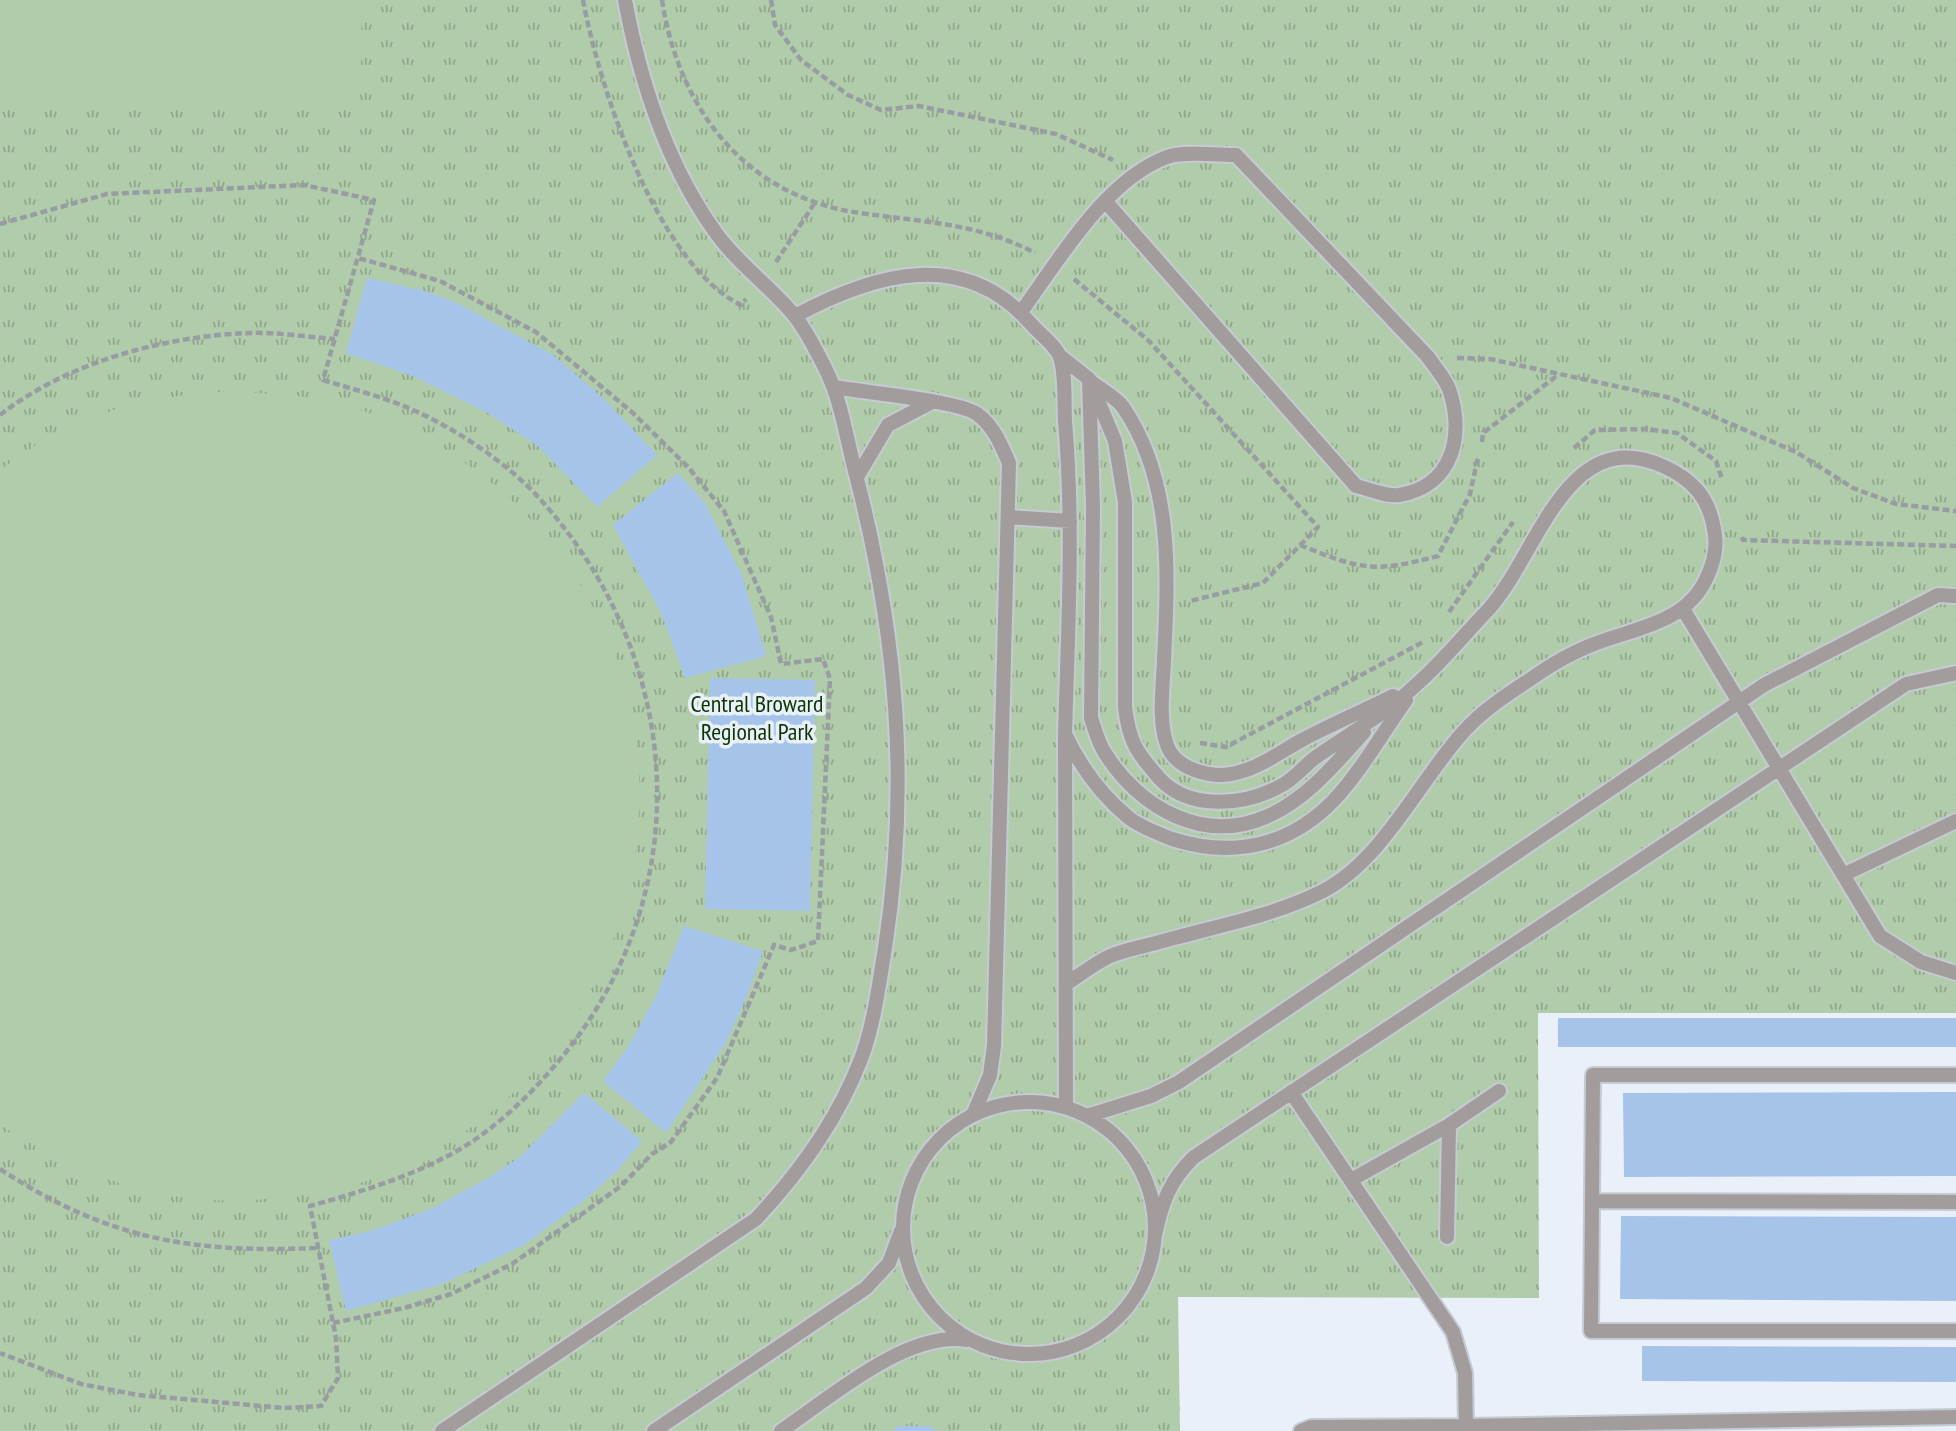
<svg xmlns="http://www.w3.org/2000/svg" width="1956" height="1431" font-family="'PT Sans Narrow',sans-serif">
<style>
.grass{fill:url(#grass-tufts)}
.pitch{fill:#b1ccaa}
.building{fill:#a6c4ea}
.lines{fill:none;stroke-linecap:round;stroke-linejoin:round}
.service-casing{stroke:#c5cbd3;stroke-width:18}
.path{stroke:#989ca3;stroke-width:4.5;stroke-dasharray:7 3.5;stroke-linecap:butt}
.service{stroke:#a29d9c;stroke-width:14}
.labels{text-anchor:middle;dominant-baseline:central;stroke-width:7;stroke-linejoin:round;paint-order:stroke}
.park-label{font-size:24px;fill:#0b3500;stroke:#eaf0f9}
</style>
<defs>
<pattern id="grass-tufts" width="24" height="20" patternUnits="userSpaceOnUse" patternTransform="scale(1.75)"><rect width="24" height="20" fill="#b1ccaa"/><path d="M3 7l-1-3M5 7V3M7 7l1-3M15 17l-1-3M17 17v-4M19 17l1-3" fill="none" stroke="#91a68b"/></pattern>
</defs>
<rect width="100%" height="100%" fill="#eaf0f9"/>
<path class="grass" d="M0,0h1956v1013h-418l1,285 -361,-1 2,134h-1180z"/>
<path class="pitch" d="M0,0h362l-2,110 -360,-6z
M198,392c54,0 111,0 163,18 65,22 123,60 170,110 190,202 121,539 -135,650 -41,18 -86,25 -130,29 -79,8 -157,-12 -226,-51 -13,-7 -28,-14 -40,-24v-654l43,-30 75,-32z"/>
<path class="building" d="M367,278l58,13 34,13 94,51 50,43 54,57 -60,52 -59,-61 -52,-34 -73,-36 -67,-23z
M678,473l26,29 38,73 24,81 -81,22 -24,-65 -48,-88z
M710,678l105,2 -5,231 -105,-2z
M684,926l79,25 -17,47 -21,46 -59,89 -63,-52 27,-37 27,-50z
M1558,1018h398v29h-398z
M1956,1092v84l-332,1 -1,-84z
M584,1093l58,48 -24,29 -36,32 -58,43 -82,39 -96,27 -17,-71 42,-9 60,-22 52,-28 37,-24z
M1621,1216l335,1v84l-336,-2z
M1642,1346l314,1v35l-314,-1z
M898,1426h33l4,5h-42z"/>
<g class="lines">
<defs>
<path id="service" d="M1021,312c38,-52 84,-132 146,-155 15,-6 52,-2 69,-2l192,202c6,9 17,21 21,32 16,45 4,98 -50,106 -12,2 -30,-6 -43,-9l-250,-284
M795,316c78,-42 169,-70 237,9 8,9 24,21 28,32 6,18 4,45 5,64 9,104 3,209 0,313 15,32 36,61 64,84 12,9 30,16 43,21 60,19 117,8 162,-39 25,-26 50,-69 72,-100
M1060,356l29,23 4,127 -2,212c4,11 7,25 14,35 34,55 99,92 163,63 39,-17 68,-53 96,-84
M1090,381c10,8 26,16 33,26 51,75 45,168 41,253 -1,27 -6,60 3,85 9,25 46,34 69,28 25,-6 44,-21 66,-33 30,-16 61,-29 91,-44
M834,387c28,5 125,14 143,27 17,12 24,31 32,49l-15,583 -4,29 -17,40
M857,477l31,-52 42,-22
M1008,517l62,4
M1683,609l197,327 41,26 35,11
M1065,737l1,370
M1843,875l113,-54
M1066,984c14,-9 28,-20 42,-27 15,-7 33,-10 48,-14 55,-16 116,-26 167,-52 61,-32 97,-112 142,-161 21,-23 48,-39 73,-56 16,-11 34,-21 51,-28 43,-18 97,-21 118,-69 7,-15 11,-31 7,-48 -5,-31 -21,-49 -49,-62 -100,-47 -127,91 -179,145 -23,24 -44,50 -69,72 -30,29 -67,49 -101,73 -11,8 -20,20 -32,27 -36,21 -93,28 -124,-5 -23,-26 -31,-37 -35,-72v-205l-10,-61 -26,-62
M1956,1075h-363l-2,256h365
M1291,1092l162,240 12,41 1,53 -155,1 -10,4
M903 1228a126 126 0 1 1 252 0a126 126 0 1 1-252 0Z
M1087,1116l64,-20 28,-14 585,-397 174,-90 18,1
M1449,1125l50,-34
M1351,1180l98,-55 -2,112
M1592,1201l364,1
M1155,1235c7,-33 15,-55 39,-78l712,-473 50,-11
M1466,1426l490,-9
M442,1431l314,-212c44,-47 82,-100 105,-160 13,-34 18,-75 24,-111 25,-163 12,-314 -29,-473 -9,-34 -14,-71 -29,-103 -9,-18 -20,-41 -33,-57 -24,-29 -56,-51 -78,-82 -49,-68 -76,-152 -91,-233
M654,1431l212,-143 23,-25 12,-32
M781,1431c49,-33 126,-101 186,-91"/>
</defs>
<use href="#service" class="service-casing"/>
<path class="path" d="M583,0c16,87 74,264 158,305l5,-6
M662,0c17,110 84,197 198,213 62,9 119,10 175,40
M771,0l4,25 26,35 47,35 33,15 38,-4 137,28 57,26
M0,224l107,-30 197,-9 70,15 -51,180c26,8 53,15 78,25 47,18 106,57 139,94 146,161 160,396 17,564 -27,32 -59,63 -95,85 -48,28 -99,43 -152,58l26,132 2,40 -17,28 -37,2 -146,-13 -57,-11 -81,-31
M776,262l38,-58
M1074,279l75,62 169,186 -55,56 -73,18
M1457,358l33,1 181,39 125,54 57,36 43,16 60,7
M0,415c68,-53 164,-79 250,-82 27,-1 57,4 85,6
M1482,442l1,-9 76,-59
M1574,448l21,-18 50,-1 32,4 39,28 6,18
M1742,537l1,3 213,6
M1300,545c62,25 73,28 138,11l32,-62 8,-37
M1449,612l64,-90
M1200,743l26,4 197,-105
M0,1169c108,71 191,84 318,79
M333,1323l71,-15 47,-14 61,-30 109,-78 31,-32 19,-12 46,-64 57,-133 17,5 27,-9 12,-262 -7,-20 -42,5 -10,-47 -47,-106 -36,-44 -55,-54 -97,-81 -96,-51 -82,-23"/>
<use href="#service" class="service"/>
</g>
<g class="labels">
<g class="park-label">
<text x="757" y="703">Central Broward<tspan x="757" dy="28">Regional Park</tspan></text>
</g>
</g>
</svg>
